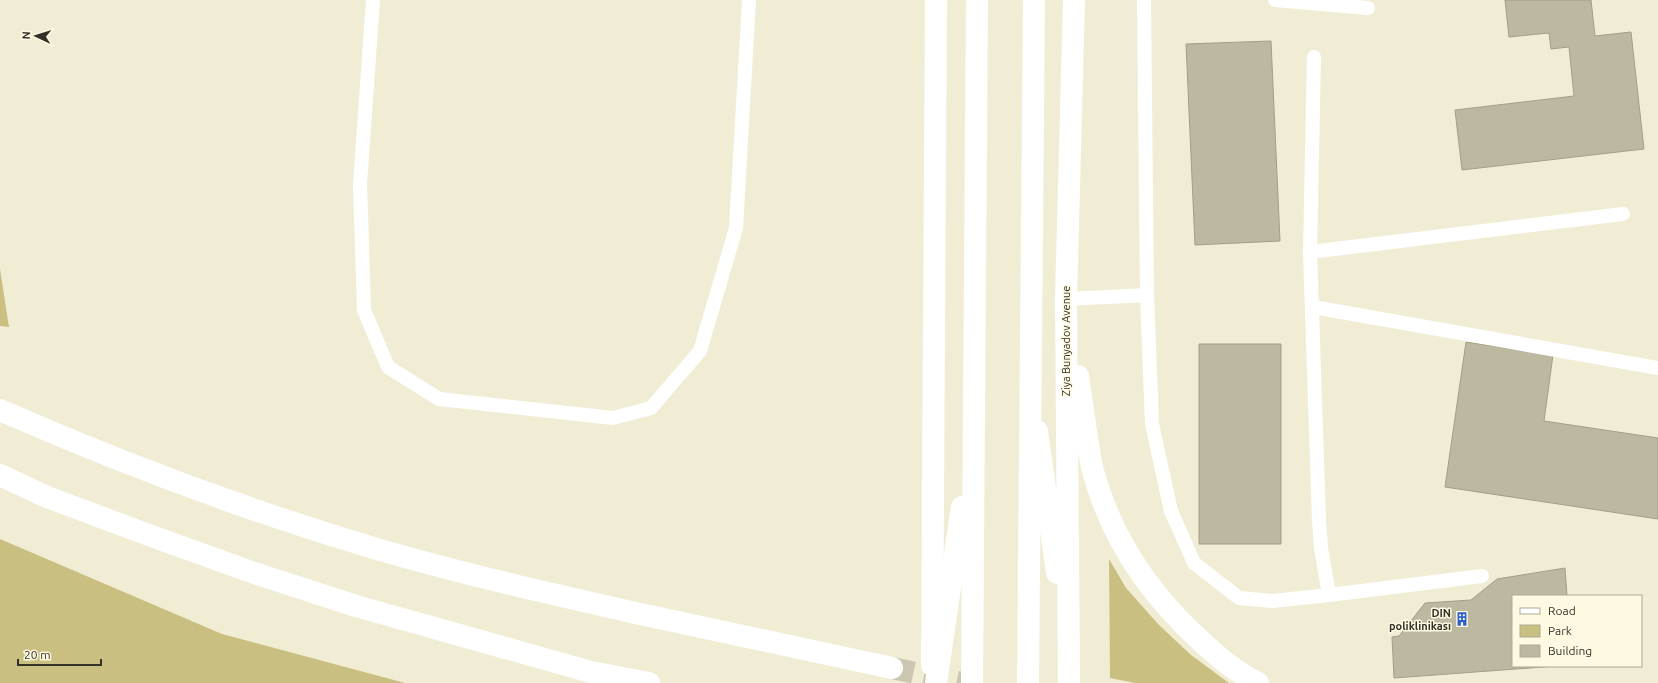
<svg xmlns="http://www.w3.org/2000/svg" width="1658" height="683" font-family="Ubuntu,sans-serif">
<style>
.green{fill:#c9bf81}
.building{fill:#bdb9a1;stroke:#a39f87}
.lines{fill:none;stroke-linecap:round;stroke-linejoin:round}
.secondary-tunnel{stroke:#cbc7b2;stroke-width:22;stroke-dasharray:22 11;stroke-linecap:butt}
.service{stroke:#fff;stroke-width:14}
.secondary{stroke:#fff;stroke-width:22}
.primary{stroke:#fff;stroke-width:22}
.labels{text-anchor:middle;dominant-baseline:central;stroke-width:3;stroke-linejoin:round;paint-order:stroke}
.street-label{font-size:11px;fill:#333128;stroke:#fefae1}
.poi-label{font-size:11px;font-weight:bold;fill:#333128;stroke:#fefae1;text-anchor:end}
</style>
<rect width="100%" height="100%" fill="#f1edd4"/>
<path class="green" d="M0,269l9,58 -9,-1z
M0,539l222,95 183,49h-405z
M1109,559l17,29 33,37 32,30 38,28h-94l-25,-5z"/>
<path class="building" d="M1505,0h86l4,36 36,-4 13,117 -182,21 -7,-60 119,-14 -5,-49 -18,2 -2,-16 -40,4z
M1271,41l9,200 -85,4 -9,-201z
M1466,342l87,13 -9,66 114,17v81l-213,-32z
M1199,344h82v200h-82z
M1565,568l2,28h-54v70h44l-163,12 -2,-41 7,-1 26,-33 46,-3 26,-21z"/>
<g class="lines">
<path class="secondary-tunnel" d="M892,668l70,15"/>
<path class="service" d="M373,0l-13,184 4,126 24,57 51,32 174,19 38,-10 49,-57 36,-123 13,-228
M1144,0l3,295 5,129 19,87 23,52 45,35 33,3 57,-6
M1275,0l93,8
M1314,57l-4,195 9,268 2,28 8,47 153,-19
M1310,252l313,-38
M1066,299l81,-4
M1313,307l345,61"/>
<path class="secondary" d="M1078,376c3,21 6,41 9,62 2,11 3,23 6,33 18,67 58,125 109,171 17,16 35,31 56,41
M0,410c123,54 249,101 377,139 89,26 179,46 268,66 83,18 165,36 247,53
M1037,431l20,142
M0,475l47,22 99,37 108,39 102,33 235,66 58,11
M932,665l4,-665
M1069,683l-3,-384 8,-299"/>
<path class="primary" d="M936,683l26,-176
M972,683l5,-683
M1028,683l6,-683"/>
</g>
<defs>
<symbol id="building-bare" viewBox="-9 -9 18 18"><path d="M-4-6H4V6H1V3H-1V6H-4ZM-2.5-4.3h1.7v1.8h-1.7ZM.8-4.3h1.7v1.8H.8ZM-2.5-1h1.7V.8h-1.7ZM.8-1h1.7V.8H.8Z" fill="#2d60cf" stroke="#fefae1" stroke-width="2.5" paint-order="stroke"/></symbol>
</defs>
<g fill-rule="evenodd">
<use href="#building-bare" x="1452" y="609" width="20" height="20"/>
</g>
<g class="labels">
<g class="street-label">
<text transform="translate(1066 341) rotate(-90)">Ziya Bunyadov Avenue</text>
</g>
<g class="poi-label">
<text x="1451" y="613">DIN<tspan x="1451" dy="13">poliklinikası</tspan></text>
</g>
</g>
<rect x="1512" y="595" width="130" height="72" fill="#fefae1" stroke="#adaa97"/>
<rect x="1520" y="608" width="20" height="6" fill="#ffffff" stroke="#adaa97"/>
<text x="1548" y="615" font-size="12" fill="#333128">Road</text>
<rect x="1520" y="625" width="20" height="12" fill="#c9bf81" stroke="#adaa97"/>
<text x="1548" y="635" font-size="12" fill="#333128">Park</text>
<rect x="1520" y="645" width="20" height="12" fill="#bdb9a1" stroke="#adaa97"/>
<text x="1548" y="655" font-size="12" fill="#333128">Building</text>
<g transform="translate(36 36) rotate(274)" stroke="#fefae1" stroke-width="3" paint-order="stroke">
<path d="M0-3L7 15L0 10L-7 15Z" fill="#333128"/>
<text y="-6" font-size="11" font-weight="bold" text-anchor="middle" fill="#333128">N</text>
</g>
<path d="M18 659v6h83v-6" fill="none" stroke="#333128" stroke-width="2"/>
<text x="24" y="659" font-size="12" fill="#333128" stroke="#fefae1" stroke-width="3" paint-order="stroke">20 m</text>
</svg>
